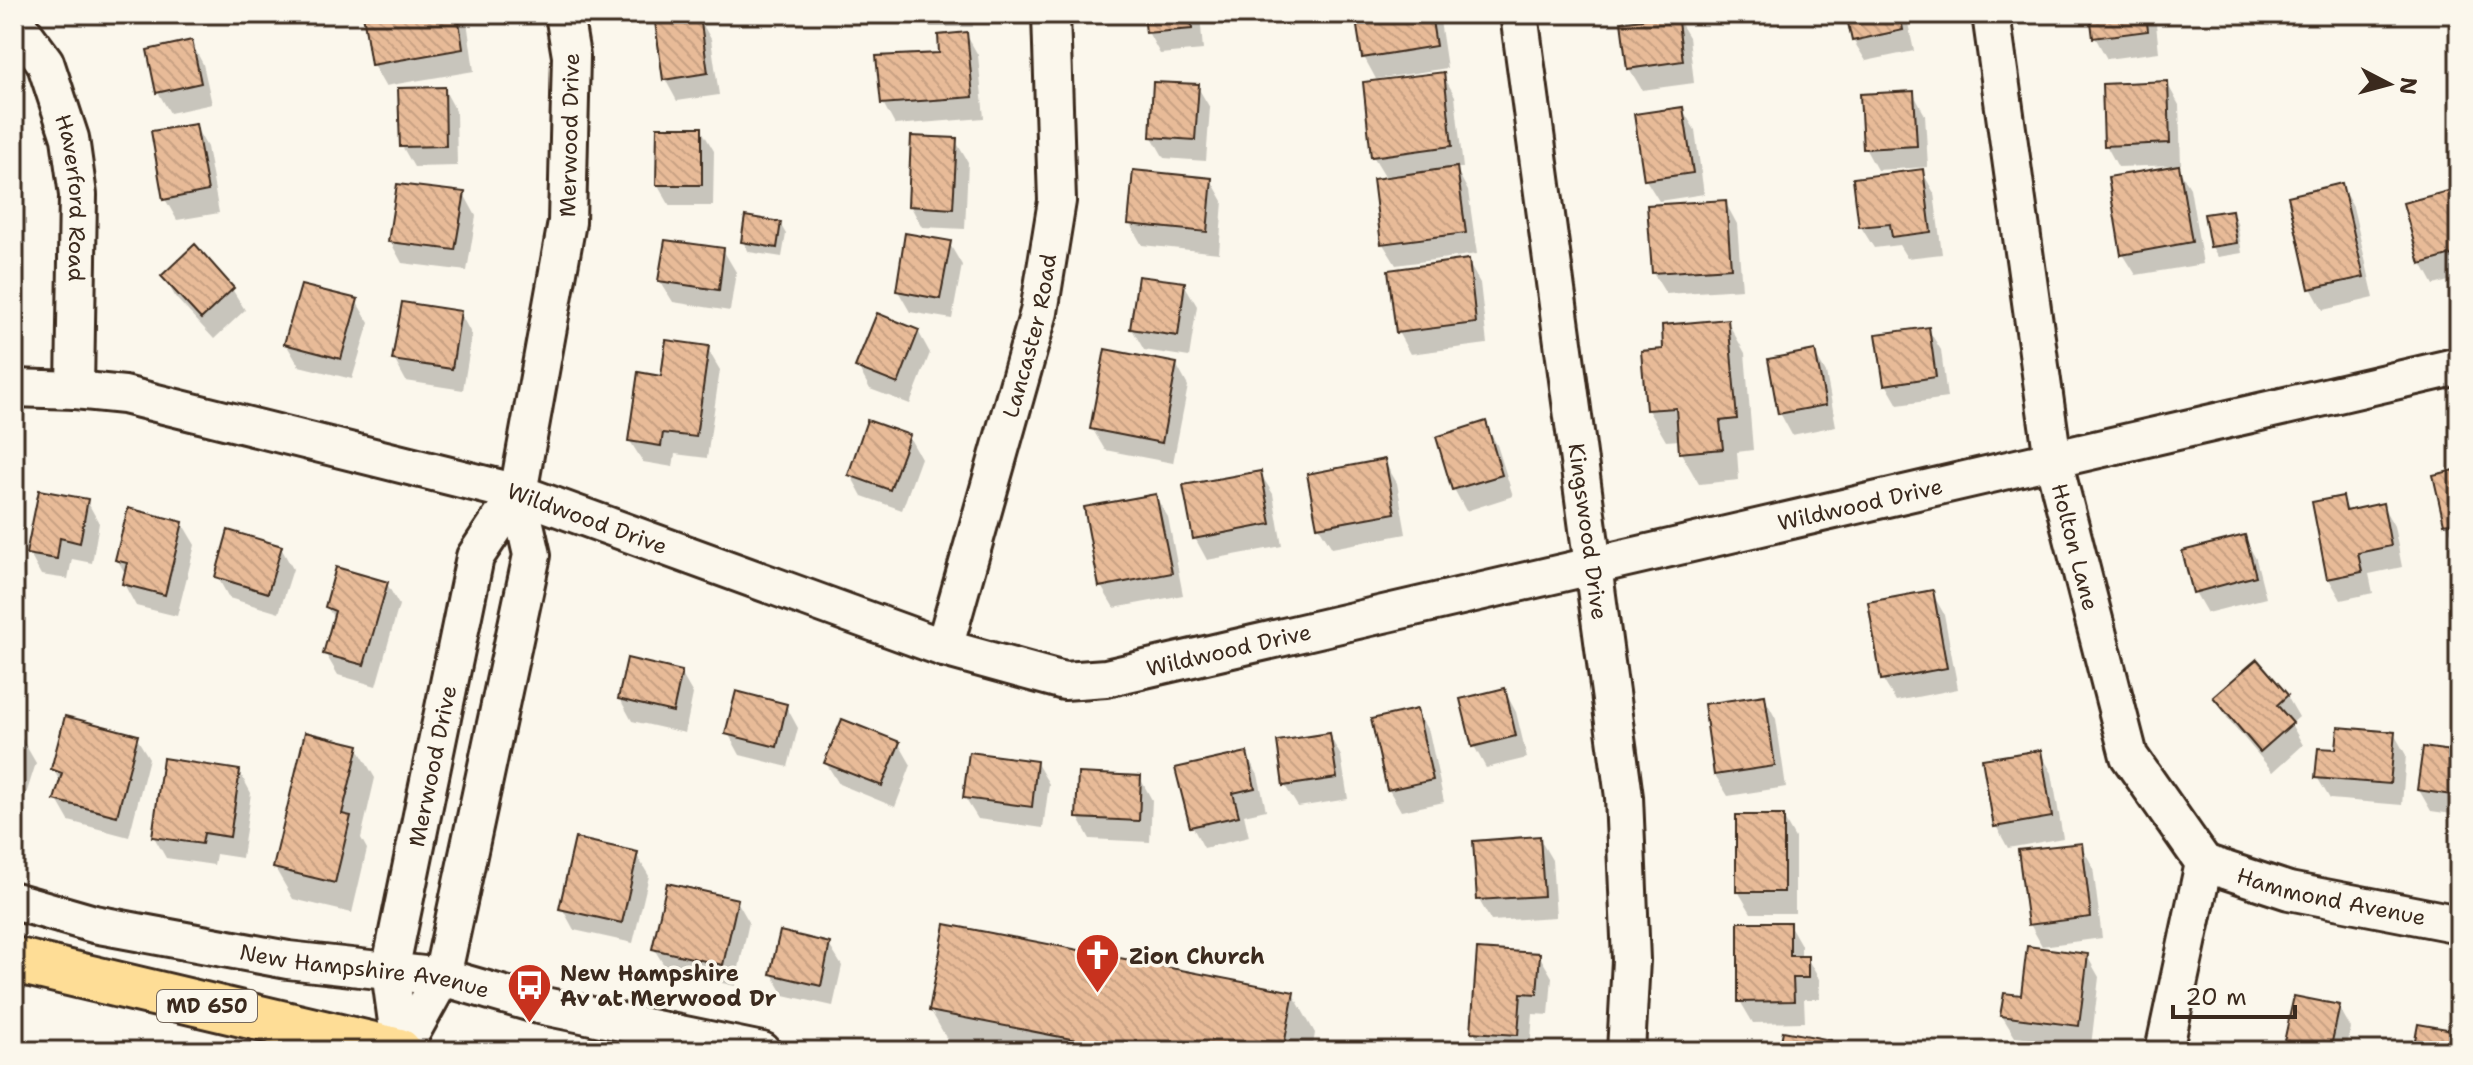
<svg xmlns="http://www.w3.org/2000/svg" width="2473" height="1065" font-family="'Shantell Sans',sans-serif">
<style>
.shadow{fill:#0003}
.building{fill:url(#building-back-hatch);stroke:#3b2a1e;stroke-width:2}
.lines{fill:none;stroke-linecap:round;stroke-linejoin:round}
.street-casing{stroke:#3b2a1e;stroke-width:42}
.primary-casing{stroke:#3b2a1e;stroke-width:50}
.street{stroke:#fbf7ec;stroke-width:36}
.primary{stroke:#fedd96;stroke-width:44}
.labels{text-anchor:middle;dominant-baseline:central;stroke-width:7;stroke-linejoin:round;paint-order:stroke}
.shield{fill:#fbf7ec;stroke:#75685c;stroke-width:2}
.shield-label{font-size:20px;font-weight:bold;fill:#3b2a1e}
.street-label{font-size:22px;fill:#3b2a1e;stroke:#fbf7ec}
.poi-label{font-size:22px;font-weight:bold;fill:#3b2a1e;stroke:#fbf7ec;text-anchor:start}
</style>
<defs>
<pattern id="building-back-hatch" width="6" height="6" patternUnits="userSpaceOnUse" patternTransform="scale(2)"><rect width="6" height="6" fill="#e8bb98"/><path d="M-1 5l2 2M0 0l6 6M5-1l2 2" fill="none" stroke="#c8a183"/></pattern>
</defs>
<rect width="100%" height="100%" fill="#fbf7ec"/>
<filter id="ink" filterUnits="userSpaceOnUse"><feTurbulence type="fractalNoise" baseFrequency=".0125" numOctaves="2"/><feDisplacementMap in="SourceGraphic" scale="16" xChannelSelector="R" yChannelSelector="G"/><feConvolveMatrix kernelMatrix="1 2 1 2 8 2 1 2 1" color-interpolation-filters="sRGB"/></filter>
<g filter="url(#ink)">
<path class="shadow" d="M365,14h101l8,57 -89,15 -12,-21z
M922,14h51v13h-43z
M1147,14h53l3,36 -43,4 -12,-22z
M1357,14h82l8,54 -71,11 -12,-22z
M1624,14h65l-13,2 13,21 5,46 -52,7 -13,-22v-45z
M1848,14h58l8,37 -48,10 -13,-21z
M2092,14h68l-5,1 4,37 -52,7 -12,-22z
M699,18l12,21 8,56 -42,6 -12,-22z
M966,34l12,21 6,63 -89,7 -12,-22z
M191,42l12,22 9,40 -42,9 -12,-21z
M1443,75l12,21 8,72h-7l12,23 9,63 -81,11 -13,-21 -8,-63 12,-2 -14,-23z
M2167,83l12,22 2,59 -5,1 14,23 13,76 -67,11 -13,-21 52,-89 -57,2 -12,-22z
M1197,86l13,22 -4,53 -42,-3 -12,-21z
M444,89l12,22 1,55 -43,1 -12,-21z
M1913,93l12,22 3,52 -51,3 -12,-22z
M1682,109l13,21 9,64 -45,7 -13,-21 -10,-65z
M195,126l12,21 12,66 -42,7 -12,-21z
M701,129l13,22 -1,55h-43l-12,-21z
M955,140l13,22 -3,67 -43,-2 -12,-22z
M1922,171l12,22 8,61 -35,4 -8,-13 -25,3 -13,-21 -6,-47z
M1211,180l12,21 -4,52 -77,-8 -12,-21z
M2341,186l12,21 21,91 -51,12 -12,-22z
M2459,190v88l-25,7 -12,-22z
M464,194l12,22 -9,55 -65,-8 -12,-22z
M1725,202l12,22 5,65 -76,5 -13,-21z
M2231,212l6,10 5,31 -24,4 -6,-10z
M780,224l6,10 -4,23 -33,-5 -6,-10z
M949,243l13,22 -10,54 -42,-7 -12,-21z
M723,250l13,22 -6,39 -57,-9 -13,-21z
M1468,262l12,21 7,61 -77,10 -12,-22z
M164,277l68,12 13,21 -31,29 -38,-41z
M1184,284l13,22 -8,51 -45,-7 -12,-21z
M356,301l13,22 -17,56 -53,-13 -13,-22z
M460,313l12,22 -9,55 -57,-9 -12,-22z
M1727,321l18,32 8,97 -16,2 2,28 -40,4 -18,-31 -1,-13 -14,1 -18,-31 17,-59z
M1928,329l13,21 6,48 -49,7 -12,-21z
M918,331l12,22 -20,51 -40,-15 -12,-22z
M707,348l13,22 -13,88 -32,-4 -2,13 -30,-5 -13,-21 33,-63z
M1814,352l12,21 10,53 -44,9 -12,-22z
M1176,364l12,22 -15,77 -68,-13 -13,-22z
M1485,424l12,21 16,51 -47,15 -12,-22z
M909,437l12,21 -19,52 -40,-14 -12,-22z
M1384,461l13,22 9,51 -74,14 -13,-21z
M2459,471v74h-1l-12,-22z
M1260,473l13,21 9,52 -75,14 -12,-22z
M1155,496l13,21 15,78 -69,13 -13,-22z
M2342,498l7,14 33,-7 12,21 8,41 -33,7 4,19 -32,7 -12,-21 -15,-75z
M87,501l12,22 -7,40 -20,-4 -4,20 -27,-4 -12,-22z
M182,523l13,22 -18,71 -41,-10 -12,-22 2,-9 -9,-16z
M2244,537l12,22 10,39 -59,15 -12,-21z
M281,548l12,21 -14,44 -50,-15 -12,-22z
M387,584l12,21 -23,81 -38,-11 -13,-22 10,-33 -8,-13z
M1932,593l12,21 14,75 -62,12 -13,-21 -13,-76z
M681,673l12,21 -8,39 -53,-12 -12,-22z
M1504,690l12,22 11,46 -41,10 -12,-22z
M2287,696l12,21 -8,7 12,21 -30,27 -45,-53 -13,-22z
M1764,697l12,22 10,68 -58,9 -13,-21z
M786,706l12,22 -10,39 -48,-12 -12,-22z
M1416,711l13,21 15,70 -43,9 -12,-21 -16,-70z
M14,731l4,1 18,31 -22,69z
M2394,734l12,21 -4,50 -72,-6 -13,-22 21,-25z
M1329,735l12,21 7,43 -50,8 -13,-21 -6,-43z
M136,737l13,21 -20,79 -60,-16 -12,-21 4,-17 -8,-14z
M899,744l12,21 -16,42 -56,-23 -13,-21z
M357,747l18,31 -14,60 6,11 -15,64 -59,-14 -18,-31z
M2040,752l12,21 11,65 -55,10 -12,-22z
M1246,754l12,21 8,35 -22,5 5,22 -45,11 -12,-22z
M2459,754v61l-28,-4 -12,-21z
M1036,762l13,22 -6,44 -65,-9 -13,-21z
M239,771l12,22 -9,65 -26,-4 -2,11 -48,-7 -12,-21z
M1140,778l12,22 -2,42 -60,-3 -12,-22z
M1783,817l12,21v75h-44l-13,-22z
M1539,838l13,22 4,57 -65,4 -12,-21z
M2081,845l12,22 9,71 -60,8 -12,-22z
M636,854l13,22 -16,67 -59,-13 -12,-22z
M737,901l12,21 -14,64 -68,-16 -13,-21z
M1789,924l12,21v13h6l12,21 1,20h-16l1,23 -52,1 -13,-22z
M829,945l13,21 -9,40 -49,-11 -12,-21z
M1539,955l13,22 -3,38 -16,-1 -3,37h-45l-12,-20z
M2087,956l12,21 -8,69 -76,-9 -13,-21 21,-19z
M1293,994l22,39 -3,18h-353l-6,-1 -22,-39z
M2339,1007l12,21 -5,23h-62z"/>
<path class="building" d="M363,14h95l5,35 -92,16z
M1144,14h47l1,15 -46,4z
M1355,14h76l5,32 -74,12z
M1677,14l6,47 -56,8 -6,-47z
M1846,14h54l3,16 -51,11z
M2090,14h56l2,17 -55,7z
M700,16l8,57 -45,7 -8,-58z
M967,32l6,65 -92,7 -5,-48 63,-3 -1,-18z
M192,40l9,43 -45,10 -9,-43z
M1444,72l8,74 -81,11 -8,-75z
M2168,81l2,62 -66,3 -2,-62z
M1153,82l46,2 -4,56 -45,-3z
M445,87l1,59 -46,1 -2,-59z
M1914,91l3,55 -54,3 -3,-55z
M1683,107l10,66 -49,7 -10,-66z
M196,124l12,67 -45,9 -12,-69z
M657,127h45v58h-46z
M911,136l46,2 -4,71 -45,-3z
M2179,165l13,77 -71,13 -13,-78z
M1457,167l9,66 -85,11 -8,-65z
M1923,169l8,63 -39,5 -2,-13 -31,3 -6,-49z
M1133,170l79,8 -5,54 -79,-8z
M2342,183l22,94 -55,12 -21,-93z
M397,184l68,8 -10,58 -67,-8z
M2459,188v65l-39,11 -17,-61z
M1726,200l5,68 -79,5 -5,-68z
M2232,210l5,33 -27,4 -6,-33z
M745,216l36,6 -4,26 -36,-6z
M905,233l46,8 -11,58 -44,-8z
M665,240l59,8 -5,42 -61,-9z
M195,244l39,44 -33,31 -40,-43z
M1469,259l7,64 -80,10 -8,-63z
M1138,276l47,6 -7,54 -48,-7z
M301,285l57,14 -17,60 -57,-15z
M402,302l59,9 -9,58 -60,-9z
M877,313l42,17 -21,54 -43,-17z
M1728,319l9,100 -17,2 3,28 -44,4 -3,-45 -30,2 -5,-59 22,-2 -1,-24z
M1929,327l7,50 -52,8 -8,-51z
M666,340l43,6 -13,91 -33,-4 -2,13 -33,-5 10,-69 23,4z
M1105,349l72,14 -15,80 -72,-14z
M1815,350l11,55 -48,9 -10,-55z
M867,420l43,15 -20,55 -42,-15z
M1486,421l16,54 -50,15 -16,-53z
M1385,459l10,54 -78,14 -10,-53z
M2459,469v52l-15,3 -11,-49z
M1261,471l10,53 -78,15 -10,-54z
M39,490l49,9 -8,44 -20,-5 -3,21 -31,-5z
M1156,494l16,79 -73,14 -15,-80z
M2343,496l3,15 37,-8 8,43 -33,7 4,19 -35,7 -15,-77z
M128,508l55,14 -18,73 -43,-11 5,-21 -12,-3z
M228,530l54,16 -14,47 -53,-16z
M2245,535l11,41 -63,17 -11,-42z
M336,567l52,15 -24,83 -41,-11 12,-43 -10,-4z
M1933,590l14,78 -66,12 -13,-78z
M627,658l55,13 -9,41 -55,-13z
M2257,659l31,36 -11,10 16,18 -33,29 -47,-55z
M1505,688l11,48 -44,11 -12,-48z
M736,691l51,13 -10,43 -52,-13z
M1765,695l10,71 -61,9 -10,-71z
M1417,709l16,71 -46,10 -16,-71z
M65,716l73,19 -21,81 -63,-16 8,-27 -11,-4z
M842,719l58,23 -18,44 -58,-23z
M2338,727l57,5 -5,52 -75,-6 3,-30 18,1z
M305,732l54,13 -17,69 9,2 -16,67 -62,-15z
M1330,733l7,45 -54,8 -6,-45z
M2423,747l36,5v44l-42,-6z
M2041,750l11,67 -58,10 -12,-68z
M969,752l68,9 -5,46 -69,-9z
M1247,752l8,36 -22,5 6,23 -49,11 -15,-59z
M163,758l77,12 -10,67 -26,-4 -2,11 -50,-7z
M1078,773l63,3 -2,45 -63,-3z
M1736,815h48v77h-48z
M1540,836l4,60 -67,4 -4,-59z
M575,838l63,14 -16,71 -63,-14z
M2082,843l9,74 -63,8 -10,-75z
M667,883l71,16 -15,66 -71,-16z
M1738,922h52v34h18v22h-15l1,23 -56,1z
M945,924l349,68 -11,59h-151l-203,-40z
M780,931l50,12 -9,43 -51,-12z
M2027,946l61,8 -9,72 -79,-10 4,-23 17,2z
M1477,949l63,4 -3,41 -16,-1 -3,42 -47,-3z
M2294,996l46,9 -10,46h-48z
M2418,1024l41,7v20h-46z
M1783,1031l48,9 -2,11h-50z"/>
<g class="lines">
<defs>
<g id="street">
<path id="s1" d="M1519,14l105,783 7,163 -5,91"/>
<path id="s2" d="M1991,14l62,446 76,296 75,107 -40,188"/>
<path id="s3" d="M14,20l31,42 25,76 8,57 -3,195"/>
<path id="s4" d="M14,388l61,2 49,5 394,98 426,155 120,33 42,-3 1353,-312"/>
<path id="s5" d="M944,648l95,-336 18,-111 -6,-187"/>
<path id="s6" d="M2204,863l85,28 170,33"/>
<path id="s7" d="M14,901l80,23 194,36 154,17 97,28 223,46"/>
<path id="s8" d="M401,1051l41,-74 90,-422 -14,-62 49,-271 4,-166 -7,-42"/>
<path id="s9" d="M401,1051l-11,-80 85,-414 43,-64"/>
</g>
<path id="primary" d="M14,960l385,91"/>
</defs>
<use href="#street" class="street-casing"/>
<use href="#primary" class="primary-casing"/>
<use href="#street" class="street"/>
<use href="#primary" class="primary"/>
</g>
</g>
<defs>
<symbol id="church-pin" viewBox="-11 -11 22 30"><path d="M0 17L-7.5 6A9.5 9.5 0 1 1 7.5 6Z" fill="#c8321e" stroke="#fbf7ec"/><path d="M-1.2-6h2.4v3.5h3.3v2.4h-3.3V6h-2.4V-.1h-3.3v-2.4h3.3Z" fill="#fff"/></symbol>
<symbol id="bus-pin" viewBox="-11 -11 22 30"><path d="M0 17L-7.5 6A9.5 9.5 0 1 1 7.5 6Z" fill="#c8321e" stroke="#fbf7ec"/><path d="M-5-6H5V4H4V6H2V4H-2V6H-4V4H-5ZM-3.5-4V0h7V-4ZM-3.5 1.2v1.5H-2V1.2ZM2 1.2v1.5H3.5V1.2Z" fill="#fff"/></symbol>
</defs>
<g fill-rule="evenodd">
<use href="#church-pin" x="1072" y="930" width="51" height="69"/>
<use href="#bus-pin" x="504" y="960" width="51" height="69"/>
</g>
<g class="labels">
<rect class="shield" x="157" y="990" width="100" height="32" rx="6"/>
<g class="shield-label">
<text x="207" y="1006">MD 650</text>
</g>
<g class="street-label">
<text stroke="none"><textPath href="#s8" startOffset="942">Merwood Drive</textPath></text>
<text stroke="none"><textPath href="#s3" startOffset="192">Haverford Road</textPath></text>
<text stroke="none"><textPath href="#s5" startOffset="324">Lancaster Road</textPath></text>
<text stroke="none"><textPath href="#s4" startOffset="1910">Wildwood Drive</textPath></text>
<text stroke="none"><textPath href="#s4" startOffset="590">Wildwood Drive</textPath></text>
<text stroke="none"><textPath href="#s1" startOffset="522">Kingswood Drive</textPath></text>
<text stroke="none"><textPath href="#s2" startOffset="540">Holton Lane</textPath></text>
<text stroke="none"><textPath href="#s4" startOffset="1262">Wildwood Drive</textPath></text>
<text stroke="none"><textPath href="#s9" startOffset="290">Merwood Drive</textPath></text>
<text stroke="none"><textPath href="#s6" startOffset="132">Hammond Avenue</textPath></text>
<text stroke="none"><textPath href="#s7" startOffset="358">New Hampshire Avenue</textPath></text>
</g>
<g class="poi-label">
<text x="1129" y="956">Zion Church</text>
<text x="560" y="973">New Hampshire<tspan x="560" dy="25">Av at Merwood Dr</tspan></text>
</g>
</g>
<rect width="2473" height="1065" fill="none" stroke="#fbf7ec" stroke-width="48"/>
<rect x="24" y="24" width="2425" height="1017" fill="none" stroke="#3b2a1e" stroke-width="3" filter="url(#ink)"/>
<g transform="translate(2389 84) rotate(96)" stroke="#fbf7ec" stroke-width="6" paint-order="stroke">
<path d="M0-6L14 30L0 20L-14 30Z" fill="#3b2a1e"/>
<text y="-12" font-size="22" font-weight="bold" text-anchor="middle" fill="#3b2a1e">N</text>
</g>
<path d="M2173 1005v12h122v-12" fill="none" stroke="#3b2a1e" stroke-width="4"/>
<text x="2185" y="1005" font-size="24" fill="#3b2a1e" stroke="#fbf7ec" stroke-width="6" paint-order="stroke">20 m</text>
</svg>
